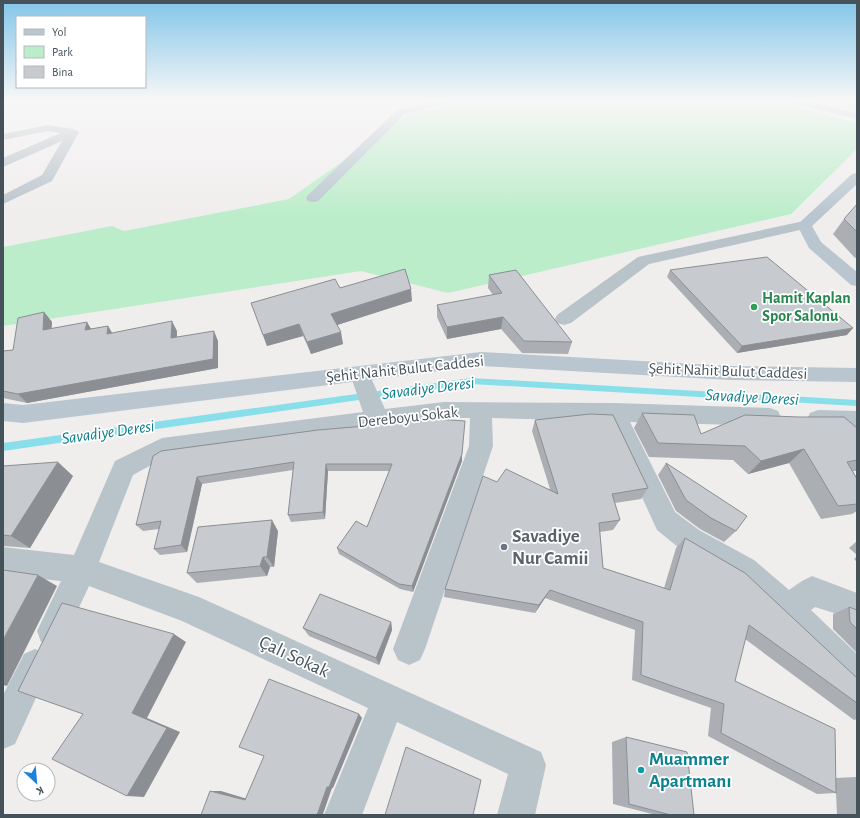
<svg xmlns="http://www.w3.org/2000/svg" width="860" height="818" font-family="'Alegreya Sans',sans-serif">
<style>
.green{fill:#bcedca}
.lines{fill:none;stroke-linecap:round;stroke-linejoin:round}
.stream{fill:#89dfe9;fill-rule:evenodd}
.street{fill:#b9c3ca;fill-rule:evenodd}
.secondary{fill:#b9c6cf;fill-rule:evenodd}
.wall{fill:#abafb3}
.shaded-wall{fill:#8b8e92}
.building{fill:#c7cbd0;stroke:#8b8e92}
.leisure-dot{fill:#2e9e5b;stroke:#fff;stroke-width:1.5}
.worship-dot{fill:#6b7280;stroke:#fff;stroke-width:1.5}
.culture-dot{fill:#0f9aa8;stroke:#fff;stroke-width:1.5}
.labels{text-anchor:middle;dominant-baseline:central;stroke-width:3.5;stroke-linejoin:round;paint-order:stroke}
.leisure-label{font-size:16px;font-weight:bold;fill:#27864d;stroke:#fff;text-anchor:start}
.street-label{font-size:16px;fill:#46525a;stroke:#fff}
.water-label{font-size:17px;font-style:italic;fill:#0f808e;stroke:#fff}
.near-worship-label{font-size:19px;font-weight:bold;fill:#5b616d;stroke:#fff;text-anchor:start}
.near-street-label{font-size:19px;fill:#46525a;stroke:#fff}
.near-culture-label{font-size:19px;font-weight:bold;fill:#0d838f;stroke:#fff;text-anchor:start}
</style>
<rect width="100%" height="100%" fill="#f0eded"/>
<path class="green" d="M476,100h296l85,23v26l-66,65 -343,79 -87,-22 -358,55v-79l109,-21 12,5 165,-32 121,-85z
M797,100h60v10l-18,-1z"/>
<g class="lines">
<path class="stream" d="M471,378l386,22v6l-386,-22 -468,67v-8z"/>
<path class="street" d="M48,125l25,4 6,3 -27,49 -49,23v-9l39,-20 20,-34 -59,26v-9l58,-25 -13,-2 -45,9v-6z
M804,221l5,1 2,3 -2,3 -160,36 -78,59 -7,2 -7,-2 -2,-4 2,-4 81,-58z
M360,367l7,2 18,40 59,-7 170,1 156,5 8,3 3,6 -3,6 -8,3 -140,-4 45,90 24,18 55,30 35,30 13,-9 10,-5 45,17v31l-20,-10 -22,-7 -4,3 46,44v39l-11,-5 -69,-68 -43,-40 -55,-32 -22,-18 -50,-109 -115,-3 1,28 -68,203 -5,11 -11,5 -11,-5 -5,-11 76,-203 1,-28h-26l-278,39 -33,18 -34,87 100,35 342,155 5,13 -11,50h-38l11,-41 -111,-52 -35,93h-38l44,-107 -186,-87 -93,-35 -26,56 -11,4 -11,-4 -4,-11 24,-50 -58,-6v-28l71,8 41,-94 47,-23 201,-26 -13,-38 3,-5z
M818,410l39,1v18l-39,-1 -8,-3 -3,-6 3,-6z
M35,649l11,5 5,11 -36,79 -12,5v-54l21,-41z"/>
<path class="secondary" d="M440,100h17l-1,2 -51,12 -87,87 -5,1 -5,-1 -2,-3 2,-3 89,-85z
M786,100h17l54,13v6l-70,-17z
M857,173v11l-45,42 9,16 36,30v14l-6,-1 -42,-37 -12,-23 55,-51z
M481,352l250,14 126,2v14l-126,-2 -250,-14 -458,57 -20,-2v-18l20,2z"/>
</g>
<path class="wall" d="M857,204v53l-2,1 -22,-24 11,-15z
M670,270l177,65 -110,18 -70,-76z
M489,275l83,67 -4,12 -46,-1 -21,-24 -54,10 -10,-22v-12l56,-10 -5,-7z
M340,288l72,13 -75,24 6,19 -32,10 -8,-18 -36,10 -16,-43z
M44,312l8,10 -1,6 40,1 17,-3 4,7 65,-2v6l41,4v27l-191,35 -24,-5v-47l10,-1z
M642,413l59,21 156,-6v43h-4l4,8v32l-5,3 -31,5 -32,-56 -41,11 -15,-14 -84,-3 -15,-29z
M535,420l113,68 -7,11 -26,4 5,17 -7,10 -13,2 3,36 61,20 12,-40 9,-10 172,140v41l-3,1 -109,-81 -10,42 101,97 21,-1v38h-20l-1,-22 -19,1 -109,-58 3,-28 -79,-28 3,-50 -90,-32 -10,15 -91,-16 1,-8 52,-107 53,7 -18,-58z
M153,456l309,5 -49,131 -13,-3 -61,-35 -2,-6 30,-21 22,-56h-61l-3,48 -34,3 -3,-7 5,-45 -91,14 -15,68 -27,3 -6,-6 5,-20 -16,2 -7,-6z
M666,463l70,68 -12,11 -24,-13 -24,-18 -18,-36z
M3,466l70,10 -43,72 -27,-2z
M278,531l-4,36h-4l-3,9 -70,7 -10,-10z
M857,541v14l-8,-7z
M857,556v6l-3,-3z
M849,607l8,3v43l-24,-24v-15z
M391,622l1,8 -13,35 -70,-29 -6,-8z
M626,737l68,78h-38l-43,-11 -1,-62z"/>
<path class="shaded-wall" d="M411,289l1,12 -78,25 -3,-12z
M44,312l8,10 -1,17 -8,-9z
M503,317l-2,12 -54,10v-12z
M172,321l5,10 -1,17 -5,-10z
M87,322l6,10 -8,-2z
M299,324l4,12 -36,10 -4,-11z
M108,326l6,10 -7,-2z
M853,328l-6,7 -110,18 5,-7z
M214,331l4,10v27l-191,35 -9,-9z
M341,332l2,12 -32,10 -4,-12z
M804,449l-15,14 -41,11 13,-13z
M462,454v7l-49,131 -1,-6z
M58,462l15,14 -43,72 -19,-12z
M326,464l2,7 -3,48 -2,-7z
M197,477l5,7 -15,68 -6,-7z
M272,520l6,11 -4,36 -7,-10z
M263,557l7,10 -3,9 -7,-10z
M38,575l19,11 -50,100 -4,-1v-45z
M550,590l-5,8 -10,15 4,-8z
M391,622l1,8 -13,35 -3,-7z
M174,634l12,8 -39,76 33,14 -36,65 -17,-1 5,-83z
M359,714l3,4 -29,70h-1l-9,26v1h-6l10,-28z
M210,791h11l33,10 -9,-1z"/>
<path class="building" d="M857,204v28l-13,-13z
M767,257l86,71 -111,18 -72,-76z
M405,269l6,20 -80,25 10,18 -34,10 -8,-18 -36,11 -12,-32 84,-24 5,9z
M516,270l56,72 -48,-1 -21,-24 -56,10 -10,-22 65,-12 -13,-18z
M44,312l-1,18 44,-8 -2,8 23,-4 -1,8 65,-13 -1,17 43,-7 -1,28 -195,35 -15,-3v-40l10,-1 5,-32z
M642,413l52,2 7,19 44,-19 54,2h45l13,11v32l-10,2 10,17v25l-19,2 -34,-57 -43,12 -16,-15 -87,-3z
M590,414l23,1 35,73 -36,6 8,26 -21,3 4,45 67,22 15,-52 60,35 112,105v25l-108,-78 -14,56 100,48 1,64 -115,-60 3,-29 -83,-29 2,-53 -93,-32 -11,15 -94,-16 38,-113 14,6 9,-13 52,25 -23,-74z
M422,418l43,3 -3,33 -50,132 -13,-2 -62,-36 19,-27 11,6 25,-63h-66l-3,48 -35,3 6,-53 -97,15 -16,68 -27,4 7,-28 -25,4 17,-69 8,-5 157,-21 59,-5 1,-3 44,-1z
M58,462l-47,74 -8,-1v-69z
M666,463l81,53 -11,15 -25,-13 -25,-18z
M272,520l-5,37h-4l-3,9 -73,7 11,-46z
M3,570l35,5 -35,65z
M320,594l71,28 -15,36 -73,-30z
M62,603l112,31 -42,79 35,15 -40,68 -75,-37 31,-45 -65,-23z
M849,607l8,3v19l-7,-7z
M269,679l90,35 -30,73h-2l-10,28h-116l9,-24 35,9 19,-44 -25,-9z
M626,737l61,15 7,63h-23l-42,-11z
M406,747l75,33 -8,35h-88z"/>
<linearGradient id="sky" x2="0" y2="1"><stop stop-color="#82c5e8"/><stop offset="0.47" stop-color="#f8f7f7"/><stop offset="1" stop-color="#f8f7f7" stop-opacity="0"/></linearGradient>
<rect width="860" height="214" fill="url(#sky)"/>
<circle class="leisure-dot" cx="754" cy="307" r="4"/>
<circle class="worship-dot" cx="504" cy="547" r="4"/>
<circle class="culture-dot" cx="641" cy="770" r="4"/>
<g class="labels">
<g class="leisure-label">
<text x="762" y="298">Hamit Kaplan<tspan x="762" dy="18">Spor Salonu</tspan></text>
</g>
<g class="street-label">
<text transform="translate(405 369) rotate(-6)">Şehit Nahit Bulut Caddesi</text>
<text transform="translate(728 371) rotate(2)">Şehit Nahit Bulut Caddesi</text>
<text transform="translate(408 417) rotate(-6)">Dereboyu Sokak</text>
</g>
<g class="water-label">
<text transform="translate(428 388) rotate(-7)">Savadiye Deresi</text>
<text transform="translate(752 397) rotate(3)">Savadiye Deresi</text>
<text transform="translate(108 432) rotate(-8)">Savadiye Deresi</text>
</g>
<g class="near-worship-label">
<text x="512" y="536">Savadiye<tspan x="512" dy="22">Nur Camii</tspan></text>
</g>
<g class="near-street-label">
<text transform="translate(294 657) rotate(25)">Çalı Sokak</text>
</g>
<g class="near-culture-label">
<text x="649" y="759">Muammer<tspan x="649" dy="22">Apartmanı</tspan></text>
</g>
</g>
<rect width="860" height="818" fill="none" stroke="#46525a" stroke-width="8"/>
<rect x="16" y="16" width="130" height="72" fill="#ffffff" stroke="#b5babd"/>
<rect x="24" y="29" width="20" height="6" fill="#b9c6cf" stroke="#b5babd"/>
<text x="52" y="36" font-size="12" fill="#46525a">Yol</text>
<rect x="24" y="46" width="20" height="12" fill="#bcedca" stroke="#b5babd"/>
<text x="52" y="56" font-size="12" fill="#46525a">Park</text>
<rect x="24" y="66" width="20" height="12" fill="#c7cbd0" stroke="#b5babd"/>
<text x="52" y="76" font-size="12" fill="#46525a">Bina</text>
<g transform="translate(36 782) rotate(154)"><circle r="19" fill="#ffffff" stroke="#b5babd"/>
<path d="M0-3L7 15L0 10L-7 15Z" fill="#1d82da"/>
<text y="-6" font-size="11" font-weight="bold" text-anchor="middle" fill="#46525a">K</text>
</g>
</svg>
